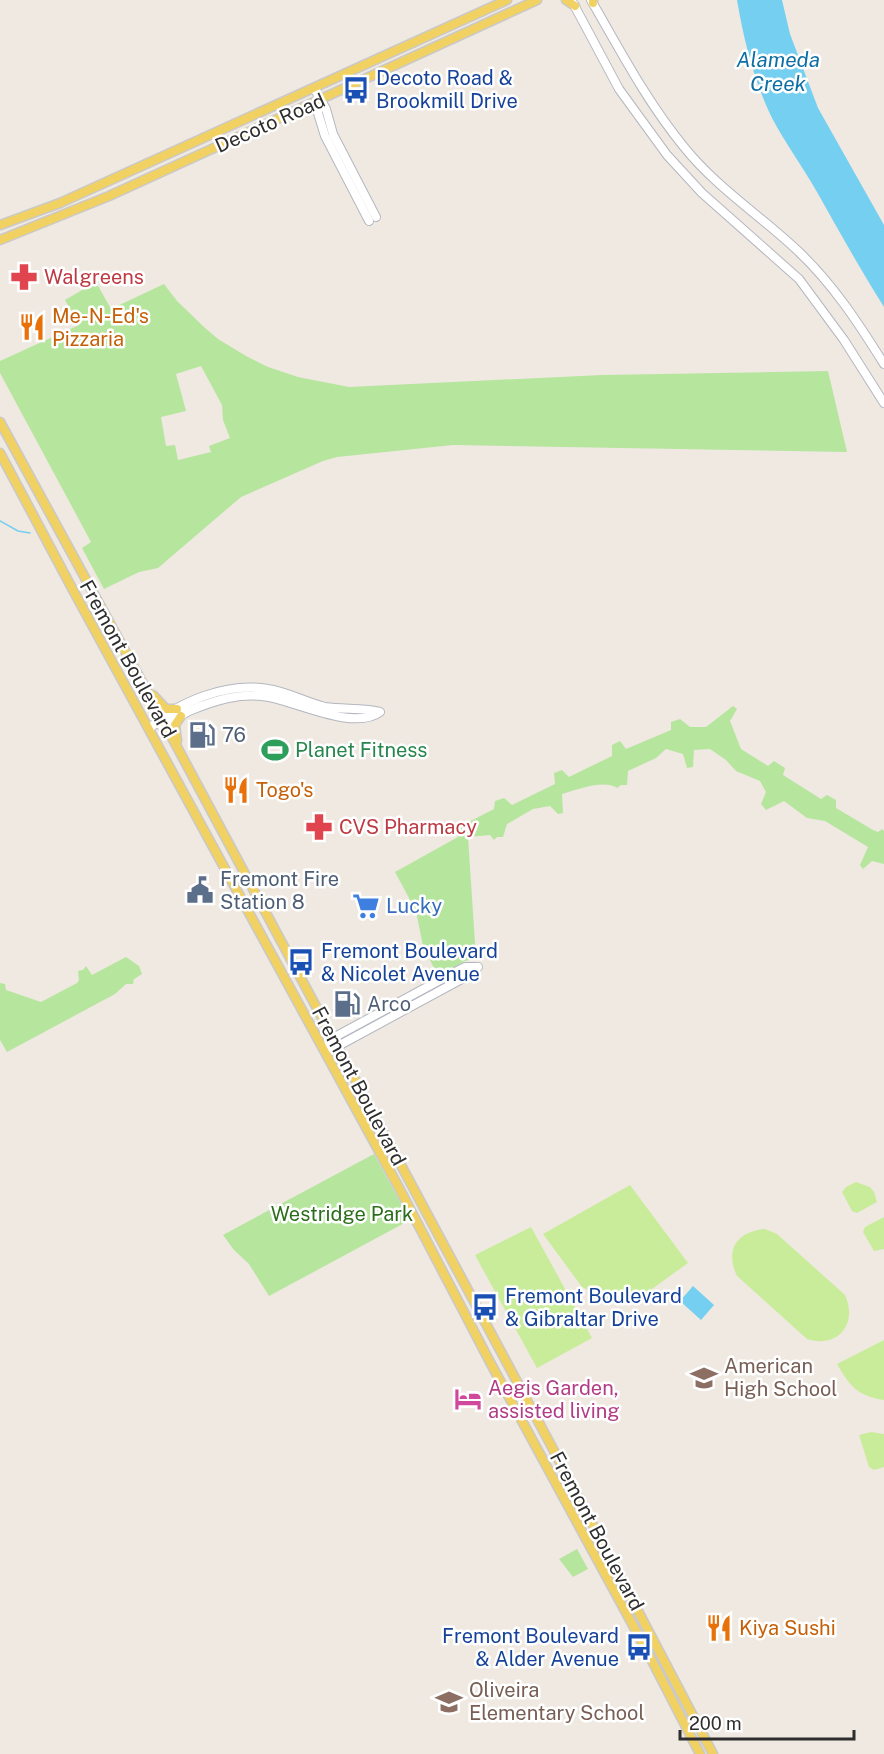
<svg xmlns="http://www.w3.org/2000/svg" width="884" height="1754" font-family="'Public Sans',sans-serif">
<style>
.green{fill:#b6e59e;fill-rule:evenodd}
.pitch{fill:#c9ec9a}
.water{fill:#75cff0}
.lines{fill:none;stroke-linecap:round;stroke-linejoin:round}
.stream{stroke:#75cff0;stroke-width:1.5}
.secondary-casing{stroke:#b4b7c1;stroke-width:10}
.primary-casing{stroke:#c9c9c9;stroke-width:11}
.secondary{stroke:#fff;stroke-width:8}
.primary{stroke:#f2d163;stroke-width:8}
.labels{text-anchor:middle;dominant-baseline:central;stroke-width:5;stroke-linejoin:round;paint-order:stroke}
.transit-label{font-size:20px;fill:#164399;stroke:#fff;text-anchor:start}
.street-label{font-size:20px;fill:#2e2e2e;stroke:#fff}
.health-label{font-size:20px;fill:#be3a42;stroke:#fff;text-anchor:start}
.food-label{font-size:20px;fill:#c56008;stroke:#fff;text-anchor:start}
.service-label{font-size:20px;fill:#4e5e75;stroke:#fff;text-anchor:start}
.leisure-label{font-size:20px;fill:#27864d;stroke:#fff;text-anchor:start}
.shop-label{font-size:20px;fill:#366cbe;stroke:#fff;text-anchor:start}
.park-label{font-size:20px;fill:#2c6e1b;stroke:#fff}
.education-label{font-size:20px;fill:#785e54;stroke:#fff;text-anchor:start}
.hotel-label{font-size:20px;fill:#b23c85;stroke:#fff;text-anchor:start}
.water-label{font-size:21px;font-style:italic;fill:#0d6fa3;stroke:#fff}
</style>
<rect width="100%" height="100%" fill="#efe9e1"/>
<path class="green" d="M96,282l15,27 53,-25 13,17 27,26 14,12 28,17 22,11 30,10 51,10 253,-12 226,-4 19,81 -394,-7 -116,12 -14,4 -82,36 -83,71 -19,4 -35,17 -22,-41 9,-6 -91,-169v-12l79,-36 -14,-25zM201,366l21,39 1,15 7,18 -21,8 2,6 -33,8 -3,-15 -9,1 -5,-29 25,-6 -10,-37z
M733,706l4,3 -7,12 11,28 27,17 6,-5 11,7 -2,7 38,24 6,-4 9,5v8l37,22 5,2 4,-3 2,2v33l-12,-3 -9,8 -3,-4 8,-18 -43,-26 -18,-3 -23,-17 -18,9 -5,-6 5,-12 -6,-11 -24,-10 -10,-11 -16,-11 -16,1 -1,17 -6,1 -4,-14 -17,-5 -10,9 -28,13 -1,14h-6l-4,3c-13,-9 -41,2 -55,6l1,19 -5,1 -8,-8 -17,3 -26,15 -4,13h-6l-3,3 -4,-5 -22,2 8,121 -11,3 -27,15 -15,-30 -7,-35 -21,-39 63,-35 -3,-8 39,-20 1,-8 9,-3 8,7 43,-21 -1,-11 8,-3 7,7 43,-21v-11l8,-4 6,8 45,-19v-8l9,-3 10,8h16z
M126,957l13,9 3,8 -8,5 -1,5h-7l-11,10 -108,58 -7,-12v-57l5,1 1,6 35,12 36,-19 2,-3 -1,-9 5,-1 3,-4 6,9z
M374,1154l36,66 -141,76 -20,-32 -15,-14 -11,-15z
M577,1549l11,20 -15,8 -14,-18z"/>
<path class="pitch" d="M856,1182l14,5 4,5 3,10 -20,11 -5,-2 -10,-19 4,-5z
M630,1185l58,78 -43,31 -32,8 -31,-15 -39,-53z
M884,1217v32l-10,2 -11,-19 2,-5z
M531,1227l61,111 -55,30 -62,-113z
M765,1229l12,5 68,61c13,29 -7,54 -38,44l-70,-63c-12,-26 -1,-44 28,-47z
M884,1340v60c-27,-4 -34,-14 -47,-36z
M871,1432l13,2v33l-10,3 -5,-3 -10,-32z"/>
<path class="water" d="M737,0h45l8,34 28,74 66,117v82c-24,-38 -45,-76 -67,-115 -14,-25 -32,-49 -45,-74 -18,-37 -28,-77 -35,-118z
M693,1286l21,19 -13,15 -21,-19z"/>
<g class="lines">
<path class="stream" d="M0,521l18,10 12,2"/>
<defs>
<path id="secondary" d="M591,0c29,50 56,102 93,147 32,40 77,69 114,104 35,33 61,73 86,113
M573,3l46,86 48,66 35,38 97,86 45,61 40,63
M314,88l12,21 7,25 43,83
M320,100l-2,13 7,23 44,85
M160,725c11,-3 20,-9 29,-14 26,-11 52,-19 80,-14 28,5 85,34 111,15
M149,729c29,-28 79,-47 119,-40 20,3 37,13 57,18 17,3 40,0 55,5
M324,1050l9,-12 120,-65 12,-6h13
M324,1050l14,-4 131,-71 9,-8"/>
<path id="primary" d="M566,0l9,6
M593,0v3
M0,225l60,-22 447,-203
M0,240l109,-44 428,-196
M0,422l161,295 392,732 160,305
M0,453l74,139 324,594 93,178 157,289 52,101
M153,695l13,14h11
M177,741l-2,-16 6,-9"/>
</defs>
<use href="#secondary" class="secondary-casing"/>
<use href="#primary" class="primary-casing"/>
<use href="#secondary" class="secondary"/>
<use href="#primary" class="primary"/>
</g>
<defs>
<symbol id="bus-bare" viewBox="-9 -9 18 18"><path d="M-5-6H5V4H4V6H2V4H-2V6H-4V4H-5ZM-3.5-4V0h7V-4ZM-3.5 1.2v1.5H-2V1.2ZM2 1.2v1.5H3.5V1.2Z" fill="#1a4fb4" stroke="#fff" stroke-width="2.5" paint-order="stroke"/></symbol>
<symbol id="pharmacy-bare" viewBox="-9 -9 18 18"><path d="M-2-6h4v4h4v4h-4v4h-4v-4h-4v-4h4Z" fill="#e0444e" stroke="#fff" stroke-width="2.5" paint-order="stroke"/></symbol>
<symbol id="restaurant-bare" viewBox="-9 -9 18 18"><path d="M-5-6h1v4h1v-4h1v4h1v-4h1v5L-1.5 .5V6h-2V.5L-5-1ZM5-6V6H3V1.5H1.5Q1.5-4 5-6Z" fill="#e8710a" stroke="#fff" stroke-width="2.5" paint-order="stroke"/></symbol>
<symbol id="fuel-bare" viewBox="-9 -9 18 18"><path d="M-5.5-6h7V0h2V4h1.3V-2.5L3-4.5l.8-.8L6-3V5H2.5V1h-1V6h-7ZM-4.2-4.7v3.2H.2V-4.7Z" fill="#5c6f8a" stroke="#fff" stroke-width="2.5" paint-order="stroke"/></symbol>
<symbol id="stadium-bare" viewBox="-9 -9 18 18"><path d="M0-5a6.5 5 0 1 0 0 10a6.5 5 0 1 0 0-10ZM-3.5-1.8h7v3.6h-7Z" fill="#2e9e5b" stroke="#fff" stroke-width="2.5" paint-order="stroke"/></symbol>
<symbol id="civic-bare" viewBox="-9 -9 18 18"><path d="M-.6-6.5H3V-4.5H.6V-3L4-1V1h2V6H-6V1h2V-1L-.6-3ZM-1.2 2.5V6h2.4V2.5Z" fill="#5c6f8a" stroke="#fff" stroke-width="2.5" paint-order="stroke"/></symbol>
<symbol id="supermarket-bare" viewBox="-9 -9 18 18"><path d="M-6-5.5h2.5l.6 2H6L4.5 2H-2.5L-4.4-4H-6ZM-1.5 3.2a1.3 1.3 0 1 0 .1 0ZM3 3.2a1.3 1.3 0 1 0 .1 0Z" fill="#3f7fe0" stroke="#fff" stroke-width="2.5" paint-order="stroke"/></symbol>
<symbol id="school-bare" viewBox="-9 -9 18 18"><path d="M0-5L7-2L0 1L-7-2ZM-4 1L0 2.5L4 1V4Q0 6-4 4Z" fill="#8d6e63" stroke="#fff" stroke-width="2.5" paint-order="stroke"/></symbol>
<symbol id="hotel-bare" viewBox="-9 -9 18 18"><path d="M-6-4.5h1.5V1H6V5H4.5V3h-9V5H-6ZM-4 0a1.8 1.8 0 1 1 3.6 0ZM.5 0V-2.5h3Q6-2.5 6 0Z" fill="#d1479c" stroke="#fff" stroke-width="2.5" paint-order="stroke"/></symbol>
</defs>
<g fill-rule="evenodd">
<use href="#bus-bare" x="337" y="71" width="38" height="38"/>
<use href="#pharmacy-bare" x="5" y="258" width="38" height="38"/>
<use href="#restaurant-bare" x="13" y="308" width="38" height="38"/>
<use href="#fuel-bare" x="183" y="716" width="38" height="38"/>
<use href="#stadium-bare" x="256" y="731" width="38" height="38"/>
<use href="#restaurant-bare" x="217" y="771" width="38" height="38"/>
<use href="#pharmacy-bare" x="300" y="808" width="38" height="38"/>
<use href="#civic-bare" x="181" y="871" width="38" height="38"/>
<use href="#supermarket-bare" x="347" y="887" width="38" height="38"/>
<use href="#bus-bare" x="282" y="943" width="38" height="38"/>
<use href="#fuel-bare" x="328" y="985" width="38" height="38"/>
<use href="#bus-bare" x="466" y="1288" width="38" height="38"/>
<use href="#school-bare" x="685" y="1359" width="38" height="38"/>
<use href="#hotel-bare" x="449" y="1380" width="38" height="38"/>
<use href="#restaurant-bare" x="700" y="1609" width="38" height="38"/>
<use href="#bus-bare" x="620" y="1628" width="38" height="38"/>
<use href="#school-bare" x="430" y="1683" width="38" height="38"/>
</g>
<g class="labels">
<g class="transit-label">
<text x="376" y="78">Decoto Road &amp;<tspan x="376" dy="23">Brookmill Drive</tspan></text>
<text x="321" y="951">Fremont Boulevard<tspan x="321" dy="23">&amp; Nicolet Avenue</tspan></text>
<text x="505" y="1296">Fremont Boulevard<tspan x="505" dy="23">&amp; Gibraltar Drive</tspan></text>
<text x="619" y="1636" text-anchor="end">Fremont Boulevard<tspan x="619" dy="23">&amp; Alder Avenue</tspan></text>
</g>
<g class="street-label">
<text transform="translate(270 123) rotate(-24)">Decoto Road</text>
<text transform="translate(128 659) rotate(61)">Fremont Boulevard</text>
<text transform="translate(359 1086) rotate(62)">Fremont Boulevard</text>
<text transform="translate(597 1531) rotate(62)">Fremont Boulevard</text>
</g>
<g class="health-label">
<text x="44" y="277">Walgreens</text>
<text x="339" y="827">CVS Pharmacy</text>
</g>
<g class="food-label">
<text x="52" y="316">Me-N-Ed's<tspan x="52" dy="23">Pizzaria</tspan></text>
<text x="256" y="790">Togo's</text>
<text x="739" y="1628">Kiya Sushi</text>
</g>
<g class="service-label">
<text x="222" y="735">76</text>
<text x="220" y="879">Fremont Fire<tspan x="220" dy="23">Station 8</tspan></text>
<text x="367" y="1004">Arco</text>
</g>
<g class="leisure-label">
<text x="295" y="750">Planet Fitness</text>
</g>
<g class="shop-label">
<text x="386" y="906">Lucky</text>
</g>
<g class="park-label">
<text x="342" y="1214">Westridge Park</text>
</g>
<g class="education-label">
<text x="724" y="1366">American<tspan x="724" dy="23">High School</tspan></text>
<text x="469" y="1690">Oliveira<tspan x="469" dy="23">Elementary School</tspan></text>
</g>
<g class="hotel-label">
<text x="488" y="1388">Aegis Garden,<tspan x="488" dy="23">assisted living</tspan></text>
</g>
<g class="water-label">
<text x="778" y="59">Alameda<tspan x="778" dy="24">Creek</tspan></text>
</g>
</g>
<path d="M680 1730v9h174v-9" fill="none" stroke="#2e2e2e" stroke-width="3"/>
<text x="689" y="1730" font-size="18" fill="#2e2e2e" stroke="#ffffff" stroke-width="4.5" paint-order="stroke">200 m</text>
</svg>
